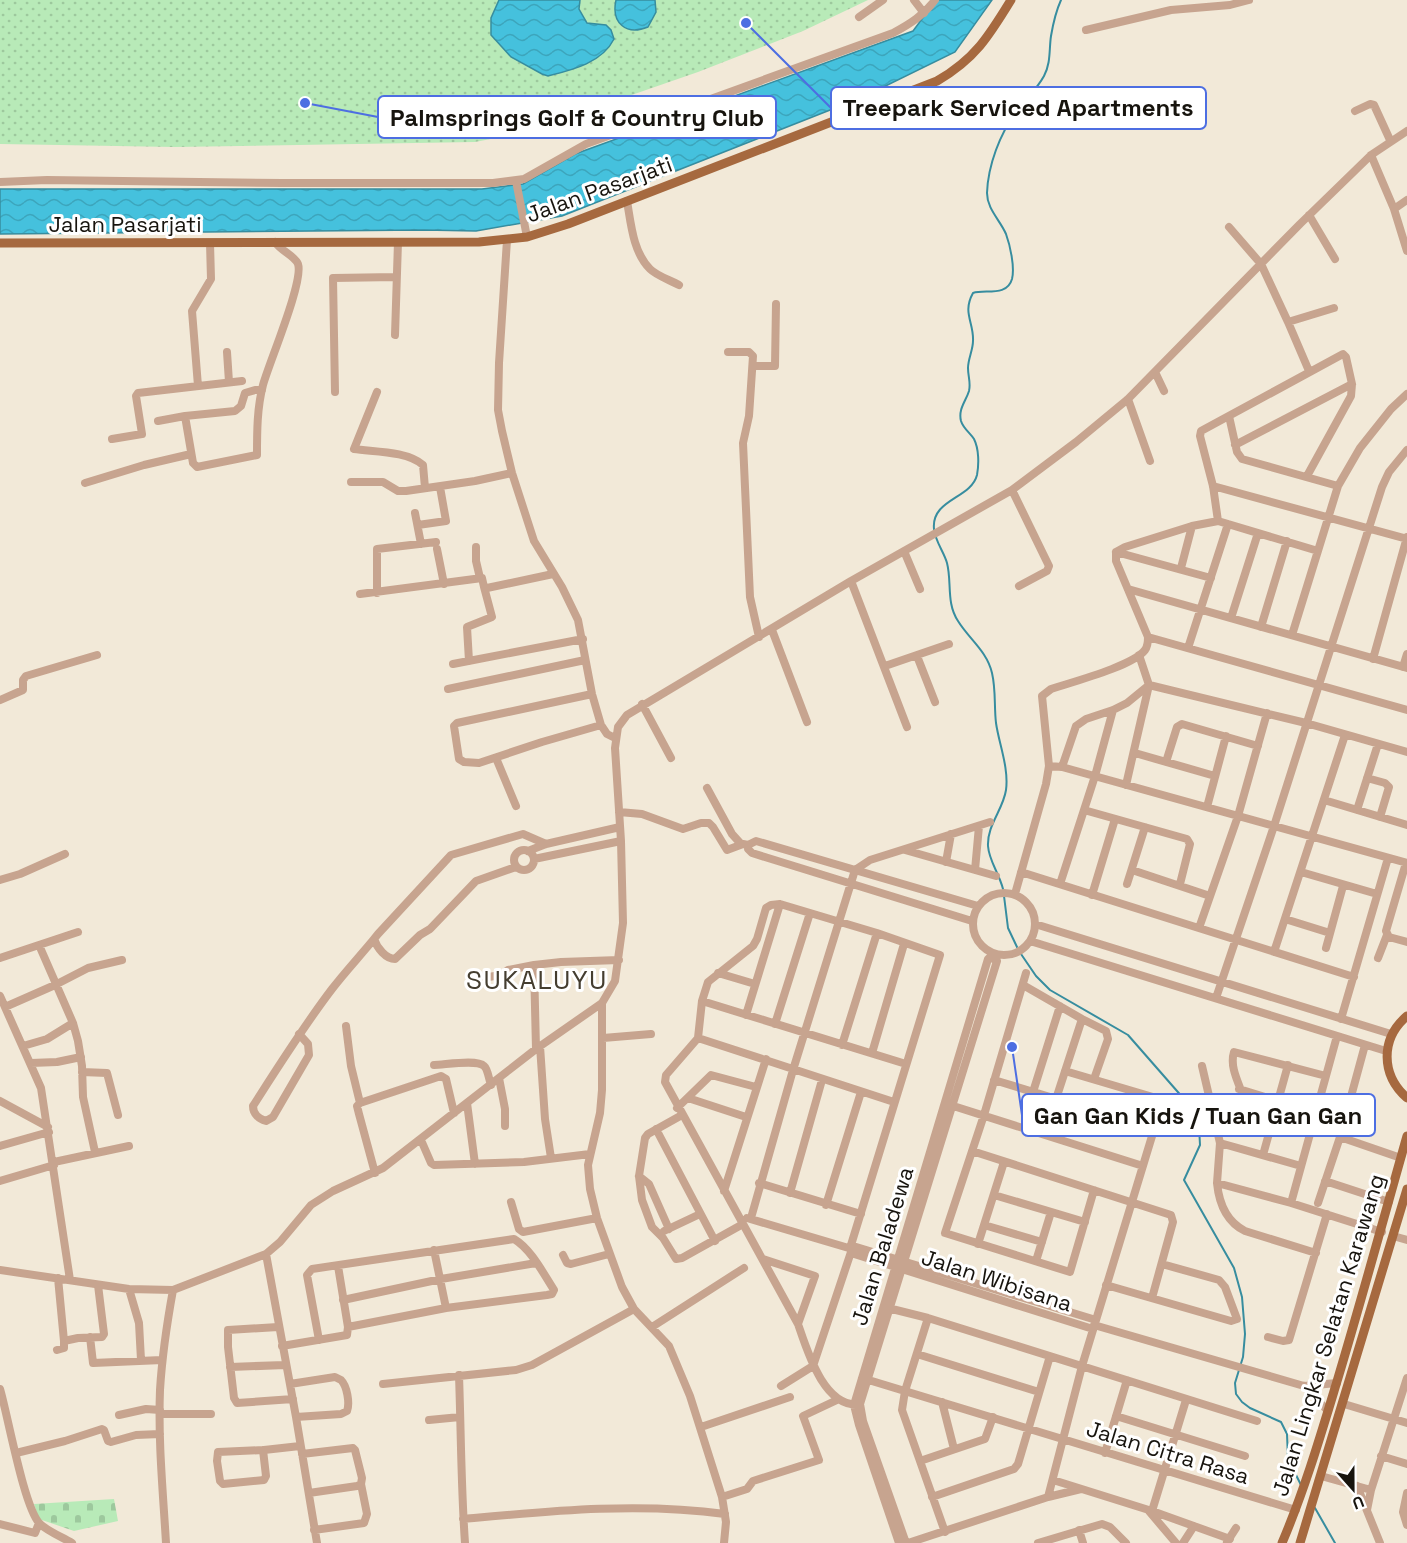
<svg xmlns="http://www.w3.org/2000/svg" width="1407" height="1543" font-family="'Space Grotesk',sans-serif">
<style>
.grass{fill:url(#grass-dots)}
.cemetery{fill:url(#cemetery-stones)}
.water{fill:url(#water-waves);stroke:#378d9f;stroke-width:1.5}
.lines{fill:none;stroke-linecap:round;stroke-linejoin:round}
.stream{stroke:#378d9f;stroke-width:2}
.minor{stroke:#c7a48f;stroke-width:8}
.major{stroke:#a6693f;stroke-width:9}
.labels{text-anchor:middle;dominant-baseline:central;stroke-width:6;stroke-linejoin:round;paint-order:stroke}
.street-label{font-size:22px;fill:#17140e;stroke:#fff}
.quarter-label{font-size:26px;letter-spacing:1.5px;fill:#453e30;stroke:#fff}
.leader{fill:none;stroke:#4d6ee2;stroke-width:2}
.callout-dot{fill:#4d6ee2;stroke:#fff;stroke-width:2}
.callout{fill:#fff;stroke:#4d6ee2;stroke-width:2}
.callout-label{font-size:24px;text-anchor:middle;font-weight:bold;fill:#17140e}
</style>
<defs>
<pattern id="grass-dots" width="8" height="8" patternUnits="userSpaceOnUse" patternTransform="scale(1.5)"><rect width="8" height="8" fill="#b8eab8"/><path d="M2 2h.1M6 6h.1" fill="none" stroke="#9dc89d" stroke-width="1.8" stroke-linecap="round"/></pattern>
<pattern id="cemetery-stones" width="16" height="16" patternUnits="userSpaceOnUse" patternTransform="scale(1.5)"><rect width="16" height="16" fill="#b8eab8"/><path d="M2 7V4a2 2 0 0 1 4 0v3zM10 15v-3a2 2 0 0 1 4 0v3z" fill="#9dc89d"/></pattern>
<pattern id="water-waves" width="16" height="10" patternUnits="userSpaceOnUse" patternTransform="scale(1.5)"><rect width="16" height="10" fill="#45c1dd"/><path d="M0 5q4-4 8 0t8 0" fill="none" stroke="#3ca5bc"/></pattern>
</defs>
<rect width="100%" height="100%" fill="#f2e9d8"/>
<path class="grass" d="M0,0h868l-65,31 -105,41 -176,61 -47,9 -300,5 -175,-3z"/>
<path class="cemetery" d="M114,1499l4,22 -44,10 -35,-12 -5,-15z"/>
<path class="water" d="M499,0h81l-1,9 8,14 19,2 5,5 3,9c-12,24 -42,31 -66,37l-6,-2 -31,-17 -20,-22v-17z
M616,0h39l1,12 -8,15c-22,9 -37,-4 -32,-27z
M936,0h56l-37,52 -92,45 -301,119 -86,15 -52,-1 -424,4v-45h482l41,-5 52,-30 338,-123z"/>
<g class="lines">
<path class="stream" d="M1003,889c-4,-16 -14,-28 -15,-43 -1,-21 15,-36 18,-56 3,-22 -7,-46 -10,-67 -2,-17 0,-33 -4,-50 -5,-22 -23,-34 -34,-52 -12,-18 -6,-39 -11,-58 -3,-11 -12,-22 -13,-34 -3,-30 37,-30 43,-54 2,-11 2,-26 -3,-36 -4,-6 -11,-11 -13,-18 -3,-12 5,-20 8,-30 2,-8 -1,-15 -1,-23 0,-9 5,-18 5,-27 1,-19 -11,-28 0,-48 12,-4 34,4 39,-14 3,-12 -2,-34 -6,-45 -6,-14 -19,-25 -19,-41 1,-28 13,-59 29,-81 9,-12 21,-23 28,-36 7,-13 5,-27 7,-40 2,-12 5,-25 10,-36
M1004,896l4,32 9,19
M1021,954l15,22 14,14 78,45 63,72 8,19 1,19 -16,35 50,88 8,29 3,37 -2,23 -8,26 1,11 6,8 8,6 31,14 6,12 1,25 13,26
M1315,1508l20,35"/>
<path class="minor" d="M914,0l10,13
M859,17l24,-17
M1086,30l85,-20 59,-5 19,-5
M1355,111l15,-7 4,1 16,35
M1371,155l23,54 13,-9
M516,181l11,56
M0,182l47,-2 235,3h211l31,-4 62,-35 307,-111c17,-9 31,-18 42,-33
M627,201c4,23 6,51 23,68 7,7 20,11 29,16
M1394,209l13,42
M1309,215l26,44
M1229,227l32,37 27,58 46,-14
M507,240l-8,123 -1,47 4,21 10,42 22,68 28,46 16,33 14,74 9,31 6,9 8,4
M1288,322l21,49
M395,335l3,-93
M227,352l2,30
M728,352h21l4,4 -4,60 -6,27 7,154 9,40
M753,366h22l1,-62
M1155,372l9,19
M198,386l-6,-75 19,-32 -1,-36
M335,392l-2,-114 63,-1
M377,392l-23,57c21,3 53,2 69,16l2,23
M1128,399l22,62
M185,416l50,-5 6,-5 4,-13 10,-3h7
M1229,416l8,36 5,7 96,27
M158,421l27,-5 8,47 4,4 60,-12c0,-23 0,-47 6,-70 6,-22 41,-104 35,-121 -3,-8 -17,-13 -23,-22
M112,439l30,-5 -6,-38 2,-3 104,-12
M1235,445l117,-61
M351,482h32l15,9h8l69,-10 37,-8
M85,483l59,-18 47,-11
M1213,486l194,53
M1012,490l37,76 -2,5 -28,15
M415,513l6,31
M1218,521l-5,-35 -13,-50 1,-5 142,-77 3,3 6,27 -1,12 -44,80
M418,525l28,-4 -6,-34
M476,547v14l4,17
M437,549l7,35
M904,551l16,38
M1116,552l9,-5 67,-21 26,-5 100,30
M1116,552l95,26
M1181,568l11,-42
M851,581l56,146
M1128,589l279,79
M377,593v-44l59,-7
M360,594l122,-16 2,9 3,1 66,-14
M1231,618l27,-85
M1261,627l26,-86
M772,630l35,92
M1292,635l46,-149 22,-38 31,-39 16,-15
M1148,637l259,73
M1188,648l40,-124
M917,656l18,46
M1373,659l34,-122
M469,661l-2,-34 25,-10 -8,-30
M453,664l130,-25
M885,666l64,-22
M1403,667l4,-13
M1149,685l157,38 101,29
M448,689l137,-29
M592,694l-135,29 -3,3 5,33 5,3 15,1 63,-21 59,-17
M0,700l23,-10v-10l3,-4 71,-21
M642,704l29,54
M1135,753l80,23
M496,758l20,48
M1166,762l11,-35 5,-3 76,22
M1049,766l13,1 345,96
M1062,767l14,-41 10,-7 27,-9 14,-7 22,-18
M1367,778l18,5 4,4 -9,30
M1126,785l23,-100 -10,-30
M707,788l25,46 9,10
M1324,800l83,25
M1207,807l19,-71
M1084,810l103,29 3,5 -10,40
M1357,810l21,-66
M619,812l23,2 41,15 18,-6h8l4,4 14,23 16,-6 5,1 8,-4 222,65
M748,845v4l4,4 220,68
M905,850l91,26
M514 860a10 10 0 1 1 20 0a10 10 0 1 1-20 0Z
M528,851l18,-7 74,-17
M534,859l87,-18
M946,862l5,-28
M1406,863l-20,68 3,6 18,5
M516,867l-40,14 -46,48 -10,6 -25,24c-9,0 -18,-11 -21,-20l4,-5 73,-79 72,-21 23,10
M975,870l4,-44
M1132,870l78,26
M1021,872l333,105
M1301,872l76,22
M0,880l20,-6 45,-20
M1060,884l35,-108 18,-66
M1127,884l18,-57
M973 924a31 31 0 1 1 62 0a31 31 0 1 1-62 0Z
M1015,894l31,-110 3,-18 -7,-70 9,-7c21,-7 82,-23 94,-39 3,-4 3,-9 3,-13l-32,-76v-9
M1092,895l23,-76
M1285,919l45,14
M1035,924l356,110
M1199,928l39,-112 29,-103
M1030,941l356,110
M39,945l34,78 5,18 4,25 1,31 12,55
M1326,948l17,-62
M1274,952l71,-217
M0,958l78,-26
M1378,958l9,-23
M534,965l2,84
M718,973l37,11
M1026,973l-42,142 -39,118 125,39 24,-82
M482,978l19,-3 7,-5 26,-5 27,-3 58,-2
M1023,985l59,34 24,12 2,8 -14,40
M0,996l41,92 29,192
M1216,998l58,-172 108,-339 7,-15 18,-22
M702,1001l204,63
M602,1003v87l-2,23 -12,52 2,24 7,29 25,69 12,22 35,37 21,50 32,101 4,25 -2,21
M5,1007l50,-22 33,-17 34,-8
M746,1015l34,-111
M1341,1019l47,-161
M775,1024l35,-111
M346,1026l5,40 9,37 -3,3 2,8 16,59
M299,1034l9,10 1,11 -36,62 -7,4c-7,-2 -13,-7 -13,-15 25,-39 50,-79 79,-117 13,-17 28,-33 42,-50
M603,1038l48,-4
M698,1038l196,64
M842,1045l35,-112
M23,1046l24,-7 26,-16
M540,1046l5,73 6,39
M872,1053l32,-109
M31,1063l26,-1 24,-5
M434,1065c10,0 43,-6 50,1 4,3 5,14 7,19
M1202,1066l18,77 -3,40 74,20 91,29
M82,1072l25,1 11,42
M499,1078l6,31v17
M994,1080l161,49
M1239,1089l39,12
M1033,1092l27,-86
M688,1098l58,19
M1056,1099l26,-80
M0,1101l48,26
M360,1103l81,-27 5,3 8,34
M467,1103l8,61
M947,1104l196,62
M677,1108l34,-33 45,12
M682,1115l-34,19 -3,4 -6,38 3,24 10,27 11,11 13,21 6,-1 61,-34
M1272,1128l-24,-8 -4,-4c0,-5 2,-11 1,-15 -5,-16 -16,-33 -11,-49l92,24
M656,1129l59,112
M1340,1137l61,21
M421,1140l10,23 3,2 90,-3 66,-8
M1220,1143l81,23
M0,1146l49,-14
M972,1151l199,64 2,7 -21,76
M1263,1155l25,-90
M54,1162l75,-16
M639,1176l10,8 20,45
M0,1181l54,-16
M1325,1181l64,21
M759,1183l102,31
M1217,1183c2,20 10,39 28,48l71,22
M724,1191l42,-132
M790,1193l32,-113
M994,1195l91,27
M511,1202l8,27 4,3 74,-14
M1291,1203l46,-167
M1318,1203l22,-66 25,-92
M826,1205l35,-113
M747,1218l105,31
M751,1218l42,-148 62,-200 15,-10 120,-38
M984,1225l58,17
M664,1231l36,-17
M1393,1236l14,4
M978,1244l26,-82
M853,1246l243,74
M434,1250l12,58
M851,1253l242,76
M266,1254l30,163 21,126
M563,1255l4,8 4,1 38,-10
M763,1259l52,17 -17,48
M1036,1261l15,-49
M0,1270l129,19 44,1 93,-36 14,-12 31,-37 22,-14 50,-23 153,-119 66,-46 13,-22 8,-58 -2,-82 -6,-93 3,-21 9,-12 224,-134 161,-91 64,-48 52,-43 172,-175 71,-69 36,-24
M58,1278l6,63
M1106,1285l125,36 6,-2 -12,-32 -6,-7 -57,-16
M129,1289l10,34 2,37
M343,1300l98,-21 95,-16
M888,1308l40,10 329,103
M928,1318l-23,73 -3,19 43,122
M1094,1325l210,61 33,-3
M278,1327l-50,3v17l6,51 3,5 56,-4
M652,1327l92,-59
M90,1337l3,26 69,-3
M1268,1337l15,4 6,-1 38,-126
M319,1340l-12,-65 5,-6 202,-30c17,10 29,34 40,51l-2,4 -5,1 -101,13 -98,19
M282,1346l65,-11 1,-8 -10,-61
M57,1350l7,-2v-7l14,-3 24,-1 2,-3 -6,-49
M917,1354l122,38
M230,1367l55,-2
M459,1375c2,56 2,112 6,168
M862,1378l434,132
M290,1384l45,-7 6,3c6,6 9,23 6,31l-6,3 -45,3
M383,1384l133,-14 16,-5 102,-56
M781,1386l32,-20 40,-120 -2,-1 89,-290 -63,-22 -97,-29 -9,1 -5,3 -9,31 -4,7 -45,36 -6,19 -4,37 -32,37 -1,7 133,242c9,26 26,85 62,80
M1304,1386l24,25
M0,1389c8,27 24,119 40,135 9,8 22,13 32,19
M942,1402l12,47
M1344,1404l63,19
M160,1414h51
M119,1415l27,-6 14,1
M1116,1416l129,40
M429,1420l31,-3
M701,1427l89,-30
M263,1450l3,26 -2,4 -41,4 -3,-3 -3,-20 1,-9 45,-2h1l36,-4
M16,1453l49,-12 37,-12 2,1 4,11 3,1 25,-7 24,-1
M1105,1453l22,-73
M302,1454l51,-6 2,2 7,28 -1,6 -4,2 -48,7
M1381,1456l26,8
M920,1461l65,-22 8,-22
M1321,1476l50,14
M1053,1480l99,31 78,28
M1357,1486l23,57
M1407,1493l-4,19 4,13
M722,1497l25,-8 6,-8 66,-21 -16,-44 34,-16
M932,1497l82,-28 4,-5 32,-108
M1048,1497l34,-131 81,-266 -98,-29
M1148,1510l28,33
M1367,1510l4,-20 36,-112
M1152,1511l34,-111
M463,1519c87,-8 175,-17 262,-5
M0,1524l35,9 4,-10
M314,1530l50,-7 3,-9 -6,-30
M1079,1530l4,13
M1227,1542l9,-14
M166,1543c-3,-51 -8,-102 -6,-153 2,-33 7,-67 13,-100
M899,1543l-40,-118 -5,-20 134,-446 2,-2 7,4 -137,443 3,17 43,122
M908,1543l140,-46 33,-8
M1038,1543l64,-19 8,3 16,16
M1183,1543l11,-17"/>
<path class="major" d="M0,243l479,-1 48,-5 41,-13 369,-143c38,-22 52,-45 74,-81
M1407,1016c-27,23 -26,59 0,82
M1282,1543c23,-54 39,-109 56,-165 24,-80 46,-161 69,-242
M1300,1543l107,-354"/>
</g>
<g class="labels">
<g class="street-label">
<text transform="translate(599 189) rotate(-20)">Jalan Pasarjati</text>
<text x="125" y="224">Jalan Pasarjati</text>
<text transform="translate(882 1246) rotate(-73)">Jalan Baladewa</text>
<text transform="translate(997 1280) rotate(18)">Jalan Wibisana</text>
<text transform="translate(1328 1335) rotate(-73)">Jalan Lingkar Selatan Karawang</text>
<text transform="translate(1168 1452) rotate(17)">Jalan Citra Rasa</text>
</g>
<g class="quarter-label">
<text x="537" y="980">SUKALUYU</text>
</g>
</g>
<path class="leader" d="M746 23L831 108M305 103L378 117M1012 1047L1022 1115"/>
<g class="callout-dot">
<circle cx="746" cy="23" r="6"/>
<circle cx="305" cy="103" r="6"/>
<circle cx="1012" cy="1047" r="6"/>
</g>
<g class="callout">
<rect x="831" y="87" width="375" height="42" rx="6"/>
<rect x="378" y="96" width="398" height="42" rx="6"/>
<rect x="1022" y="1094" width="353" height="42" rx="6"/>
</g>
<g class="callout-label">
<text x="1018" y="116">Treepark Serviced Apartments</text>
<text x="577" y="126">Palmsprings Golf &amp; Country Club</text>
<text x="1198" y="1124">Gan Gan Kids / Tuan Gan Gan</text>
</g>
<g transform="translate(1353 1489) rotate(159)" stroke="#ffffff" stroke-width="4.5" paint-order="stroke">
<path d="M0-4.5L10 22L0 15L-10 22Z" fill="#17140e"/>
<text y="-9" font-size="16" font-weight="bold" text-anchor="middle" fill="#17140e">U</text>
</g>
</svg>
